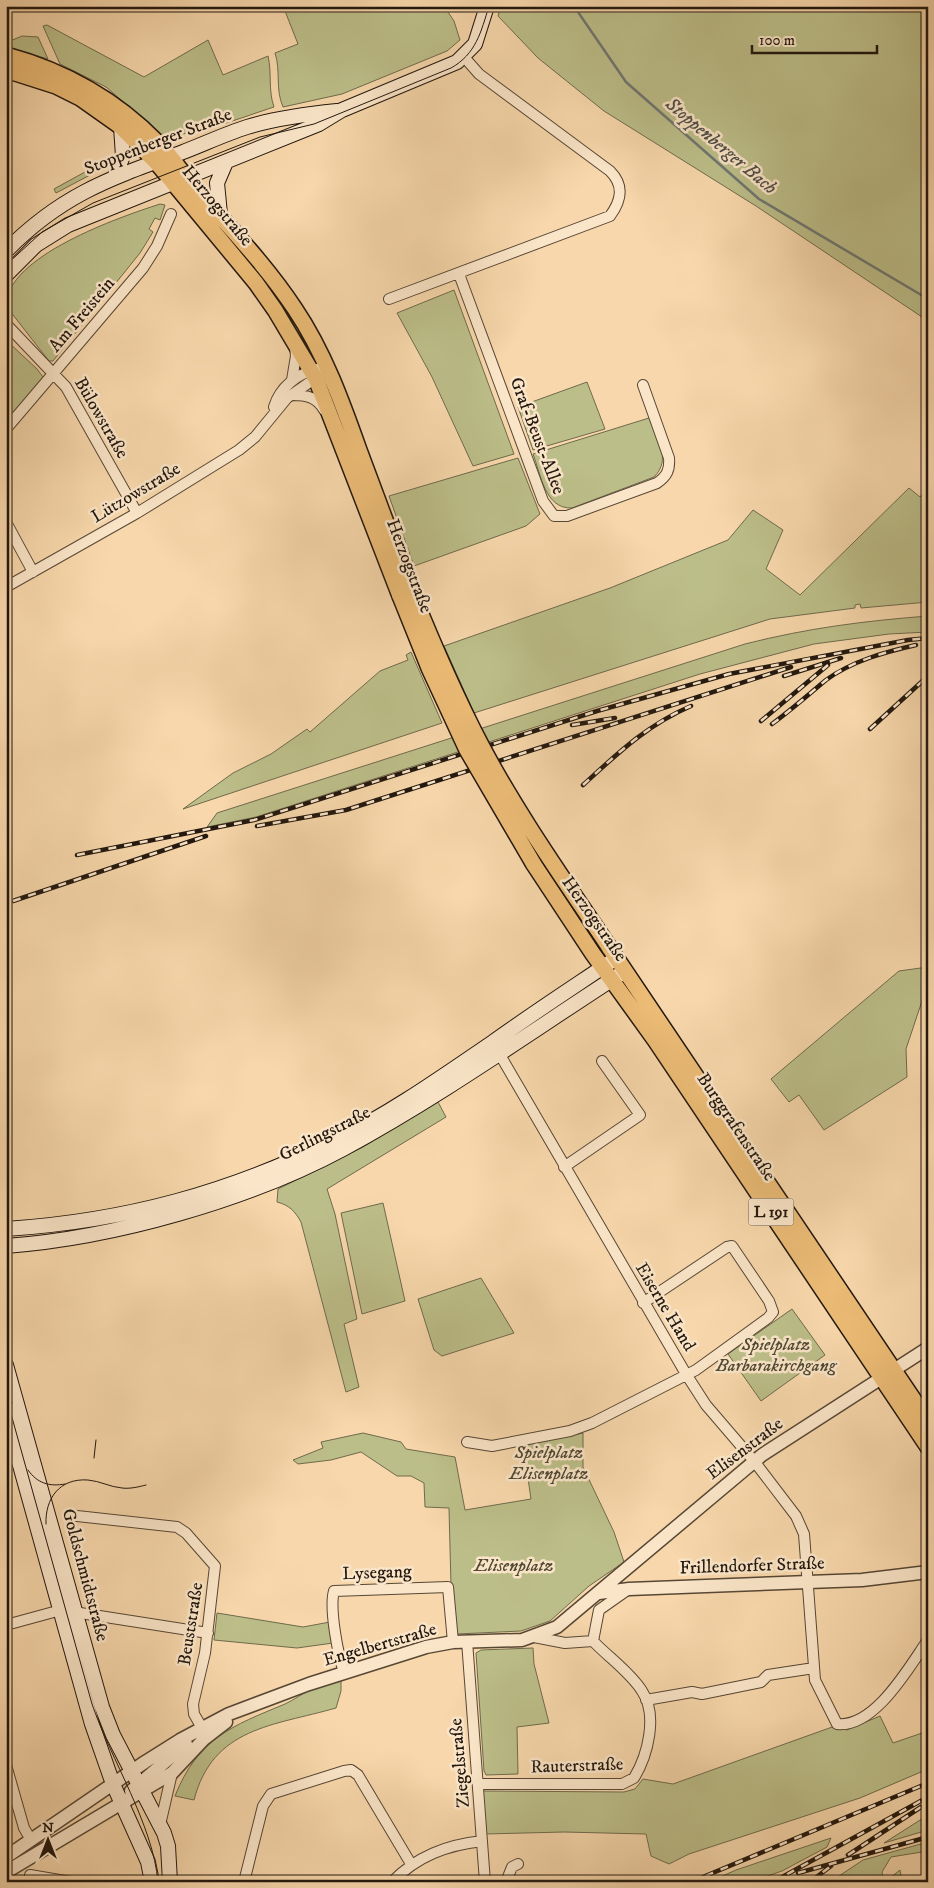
<svg xmlns="http://www.w3.org/2000/svg" width="934" height="1888" font-family="'IM FELL DW Pica',serif">
<style>
.green{fill:#bcbe89;stroke:#6f6a4c}
.lines{fill:none;stroke-linecap:round;stroke-linejoin:round}
.stream{stroke:#6f7772;stroke-width:2.5}
.minor-casing{stroke:#574735;stroke-width:12}
.tertiary-casing{stroke:#574735;stroke-width:15}
.secondary-casing{stroke:#22170e;stroke-width:16}
.primary-casing{stroke:#22170e;stroke-width:18}
.minor{stroke:#fae5c8;stroke-width:10}
.tertiary{stroke:#fae5c8;stroke-width:12}
.secondary{stroke:#fae5c8;stroke-width:14}
.primary{stroke:#ecbc76;stroke-width:15}
.tram{stroke:#22170e;stroke-width:1}
.rail-casing{stroke:#22170e;stroke-width:4.5}
.rail{stroke:#fae5c8;stroke-width:2.5;stroke-dasharray:8;stroke-linecap:butt}
.primary-bridge-casing{stroke:#22170e;stroke-width:18;stroke-linecap:butt}
.primary-bridge{stroke:#ecbc76;stroke-width:15}
.labels{text-anchor:middle;dominant-baseline:central;stroke-width:5;stroke-linejoin:round;paint-order:stroke}
.shield{fill:#fae5c8;stroke:#635546;stroke-width:1}
.shield-label{font-size:16px;font-weight:bold;fill:#22170e}
.street-label{font-size:18px;fill:#22170e;stroke:#fae5c8}
.park-label{font-size:18px;font-style:italic;fill:#504933;stroke:#fae5c8}
.water-label{font-size:19px;font-style:italic;fill:#4f4f48;stroke:#fae5c8}
</style>
<rect width="100%" height="100%" fill="#f7d7ab"/>
<filter id="stains"><feTurbulence type="fractalNoise" baseFrequency=".004" numOctaves="4"/><feColorMatrix values="0 0 0 0 .2 0 0 0 0 .09 0 0 0 0 .02 0 0 0 .5 -.17"/></filter>
<radialGradient id="worn" r=".72"><stop offset=".6" stop-color="#630" stop-opacity="0"/><stop offset="1" stop-color="#630" stop-opacity=".3"/></radialGradient>
<path class="green" d="M283,6h161l10,15 6,19 -13,11 -105,43 -59,13c-8,-18 -2,-36 -8,-54l23,-9z
M501,6h427v315l-172,-115 -152,-95 -66,-53 -40,-42z
M47,25l97,52 64,-37 15,35 45,-19c4,17 0,34 6,51 -26,8 -88,33 -113,27l-55,-47 -46,-23 -17,-38z
M22,36l16,1 10,22 -36,-11 -2,-7z
M106,158l6,1 -5,7 -51,27 -2,-4 40,-22 9,-1z
M193,196c28,32 120,126 120,165z
M160,204l5,1 -5,15 -5,-2 -6,11 4,3 -13,21 -87,108h-4l-43,-55c0,-50 114,-89 154,-102z
M454,290l60,164 -41,12 -41,-89 -35,-64z
M6,340l31,29 9,12 -40,46z
M587,382l18,47 -72,21 -15,-43z
M649,418c8,21 23,41 5,59l-82,31c-27,1 -31,-33 -39,-54z
M518,458l22,56 -14,12 -112,40 -25,-70z
M928,487v115l-67,6 -1,-4 -5,1v3l-85,11 -296,94 -30,-67 166,-58 118,-48 25,-30 30,20 -17,39 34,26 109,-107 11,9z
M928,616v16l-39,2 -75,10 -114,30 -444,143 -49,10 10,-14 528,-169c63,-16 119,-23 183,-28z
M411,652l31,71 -259,86 50,-36 38,-19 36,-25 3,3 70,-61 28,-11 -2,-5z
M928,967v16l-22,66 1,28 -83,53 -25,-35 -10,7 -18,-23 128,-108z
M438,1102l8,15 -119,72 8,25 22,105 -13,5 15,63 -13,5 -45,-170c-6,-11 -12,-17 -24,-20l1,-13 85,-42z
M383,1203l22,98 -43,13 -21,-101z
M481,1278l33,55 -72,23 -8,-6 -16,-51z
M792,1309l33,46 -64,46 -33,-47z
M363,1433l38,9 5,7 49,8 10,53 66,-11 -8,-55 60,-11v34l31,65 10,30 -35,24 -39,35 -29,10 -64,3 -6,-48 -2,-78 -24,-1 -1,-24 -13,-7h-14l-36,-24 -30,8 -33,4 -5,-4 30,-12 -2,-6z
M217,1613l86,14 27,-5 3,21 -36,5 -83,-8z
M533,1648l1,16 15,59 -32,4 1,47 -32,1 -2,-4 -8,-118 5,-3z
M341,1680v11l-5,17c-63,18 -123,19 -142,92l-19,-4c23,-58 57,-70 110,-92 9,-4 18,-11 27,-15 9,-4 20,-6 29,-9z
M880,1716l13,27 35,-12v38l-68,29 -171,56 -20,10 -18,-8 -5,-22 -82,-2 -79,2 -3,-43 142,1 11,-3 8,-10 30,5 162,-58 12,4z
M928,1815v15l-44,13z
M831,1838l-4,9 -45,24 -32,11h-41l27,-12z
M928,1842v9l-37,6 -9,15 1,7 7,-1 10,-8 2,12h-72l33,-22z"/>
<g class="lines">
<path class="stream" d="M578,12l48,70 133,117 169,100"/>
<defs>
<path id="minor" d="M459,274l84,227 11,15h13l90,-33c10,-7 13,-13 12,-25l-26,-73
M389,299l221,-83c11,-15 15,-30 0,-45l-131,-97 -15,-17
M6,324l60,63 71,126
M292,380l4,-24 -1,-9
M293,395c13,0 24,2 31,15
M274,407c6,-20 23,-33 43,-38
M6,429l137,-161 14,-22 14,-32
M6,522l27,50
M6,587l131,-74 102,-63 16,-13 32,-39 33,-23
M496,1048l190,326 20,31 48,56 42,55 8,18 11,146 22,44c38,4 72,-57 91,-84
M564,1167l76,-52 -38,-54
M467,1442l25,4 78,-15 22,-8 104,-53 72,-52 5,-6 -4,-11 -37,-55 -5,1 -84,56
M68,1515l109,12 9,6 29,33 -10,87 -12,51 1,10 8,14
M6,1625l55,-15 147,23
M534,1637l31,6 28,-2
M467,1641l18,241
M593,1641l6,-31 27,-19
M344,1672c-6,-17 -15,-64 -10,-81l114,-4 5,55
M646,1700l46,-8 10,2 59,-12 7,-7 46,-7
M6,1765l18,63 7,12
M478,1784h144l12,-6c14,-23 24,-63 8,-87 -12,-19 -34,-34 -49,-50
M160,1825l12,-52
M30,1875l41,7
M244,1882l19,-76 8,-12 73,-23 7,-1 7,5 53,89
M392,1882c25,-26 55,-37 90,-41
M506,1882l6,-15 6,-3"/>
<path id="tertiary" d="M599,1593l30,-4 233,-9 66,-8
M131,1791l55,-47
M6,1857l139,-95 35,-22 49,-26 80,-30 117,-37 27,-5 69,-2 35,-13 205,-172 166,-107
M6,1872l166,-99 32,-34 22,-17"/>
<path id="secondary" d="M114,178l9,-22 -2,-29
M220,214l-3,-31 9,-21
M6,251c56,-57 105,-73 177,-99 21,-8 42,-18 64,-25 29,-9 60,-13 90,-16
M6,275l30,-30 32,-20 251,-101 23,-14 115,-48 18,-18 12,-38
M6,1229c120,-8 222,-36 330,-89 55,-27 107,-64 157,-98 39,-28 79,-54 119,-81
M6,1246c108,-8 242,-46 337,-97 98,-53 189,-118 282,-178
M6,1365l96,342 11,28 51,98 4,13 2,36
M6,1415l86,309 21,60 35,78 4,20"/>
<path id="primary" d="M6,55c59,16 109,44 152,88 16,16 28,36 43,52 33,37 67,73 94,114 29,43 47,93 64,141 18,47 35,95 53,142
M6,70l50,16 24,12 41,29 35,35 100,121 19,27 41,69 84,217
M533,863l60,91 62,86 273,407
M609,947l319,474"/>
</defs>
<use href="#minor" class="minor-casing"/>
<use href="#tertiary" class="tertiary-casing"/>
<use href="#secondary" class="secondary-casing"/>
<use href="#primary" class="primary-casing"/>
<use href="#minor" class="minor"/>
<use href="#tertiary" class="tertiary"/>
<use href="#secondary" class="secondary"/>
<use href="#primary" class="primary"/>
<path class="tram" d="M6,265l36,-33 51,-29 167,-66 54,-13 137,-56c25,-14 30,-36 38,-62
M6,1382l6,21
M6,1396l86,308c19,56 61,120 66,178
M94,1458l2,-18
M28,1470c9,13 21,17 37,14
M46,1524c-1,-25 13,-46 42,-44 12,1 22,7 34,8 8,1 16,-1 24,-3"/>
<defs>
<path id="rail" d="M784,676l57,-18
M761,721l67,-56
M772,724c19,-14 36,-29 54,-44 26,-19 59,-28 90,-35
M572,725l43,-7
M870,729l58,-53
M583,785c35,-32 64,-60 108,-79
M257,826l89,-16 445,-143
M77,855l177,-35 343,-109 132,-37 179,-34 20,-2
M13,901l193,-65
M848,1855l73,-48
M798,1873l130,-36
M691,1882l237,-99
M773,1882l155,-85
M810,1882l21,-16"/>
</defs>
<use href="#rail" class="rail-casing"/>
<use href="#rail" class="rail"/>
<defs>
<path id="primary-bridge" d="M412,592c21,52 43,103 69,153 37,70 84,136 128,202
M400,596l29,72 38,82 66,113"/>
</defs>
<use href="#primary-bridge" class="primary-bridge-casing"/>
<use href="#primary-bridge" class="primary-bridge"/>
</g>
<g class="labels">
<rect class="shield" x="748.5" y="1198.5" width="45" height="27" rx="4"/>
<g class="shield-label">
<text x="771" y="1212">L 191</text>
</g>
<g class="street-label">
<text transform="translate(158 142) rotate(-21)">Stoppenberger Straße</text>
<text transform="translate(217 206) rotate(50)">Herzogstraße</text>
<text transform="translate(82 315) rotate(-50)">Am Freistein</text>
<text transform="translate(101 418) rotate(60)">Bülowstraße</text>
<text transform="translate(537 436) rotate(69)">Graf-Beust-Allee</text>
<text transform="translate(136 493) rotate(-31)">Lützowstraße</text>
<text transform="translate(409 566) rotate(69)">Herzogstraße</text>
<text transform="translate(594 919) rotate(55)">Herzogstraße</text>
<text transform="translate(736 1127) rotate(56)">Burggrafenstraße</text>
<text transform="translate(325 1134) rotate(-27)">Gerlingstraße</text>
<text transform="translate(665 1307) rotate(59)">Eiserne Hand</text>
<text transform="translate(745 1449) rotate(-37)">Elisenstraße</text>
<text transform="translate(752 1566) rotate(-2)">Frillendorfer Straße</text>
<text transform="translate(377 1573) rotate(-2)">Lysegang</text>
<text transform="translate(85 1575) rotate(75)">Goldschmidtstraße</text>
<text transform="translate(191 1624) rotate(-81)">Beuststraße</text>
<text transform="translate(380 1645) rotate(-16)">Engelbertstraße</text>
<text transform="translate(460 1763) rotate(-95)">Ziegelstraße</text>
<text transform="translate(577 1766) rotate(-2)">Rauterstraße</text>
</g>
<g class="park-label">
<text x="776" y="1345">Spielplatz<tspan x="776" dy="21">Barbarakirchgang</tspan></text>
<text x="549" y="1453">Spielplatz<tspan x="549" dy="21">Elisenplatz</tspan></text>
<text x="514" y="1566">Elisenplatz</text>
</g>
<g class="water-label">
<text transform="translate(721 146) rotate(40)">Stoppenberger Bach</text>
</g>
</g>
<rect width="934" height="1888" fill="none" stroke="#f7d7ab" stroke-width="25"/>
<rect x="8" y="8" width="919" height="1873" fill="none" stroke="#22170e" stroke-width="2.5"/>
<rect x="12" y="12" width="909" height="1863" fill="none" stroke="#22170e"/>
<g transform="translate(48 1840)" stroke="#fae5c8" stroke-width="4" paint-order="stroke">
<path d="M0-4L9 19L0 12L-9 19Z" fill="#22170e"/>
<text y="-8" font-size="14" font-weight="bold" text-anchor="middle" fill="#22170e">N</text>
</g>
<path d="M752 45v8h125v-8" fill="none" stroke="#22170e" stroke-width="2.5"/>
<text x="759" y="45" font-size="15" fill="#22170e" stroke="#fae5c8" stroke-width="4" paint-order="stroke">100 m</text>
<rect width="100%" height="100%" filter="url(#stains)"/>
<rect width="100%" height="100%" fill="url(#worn)"/>
</svg>
